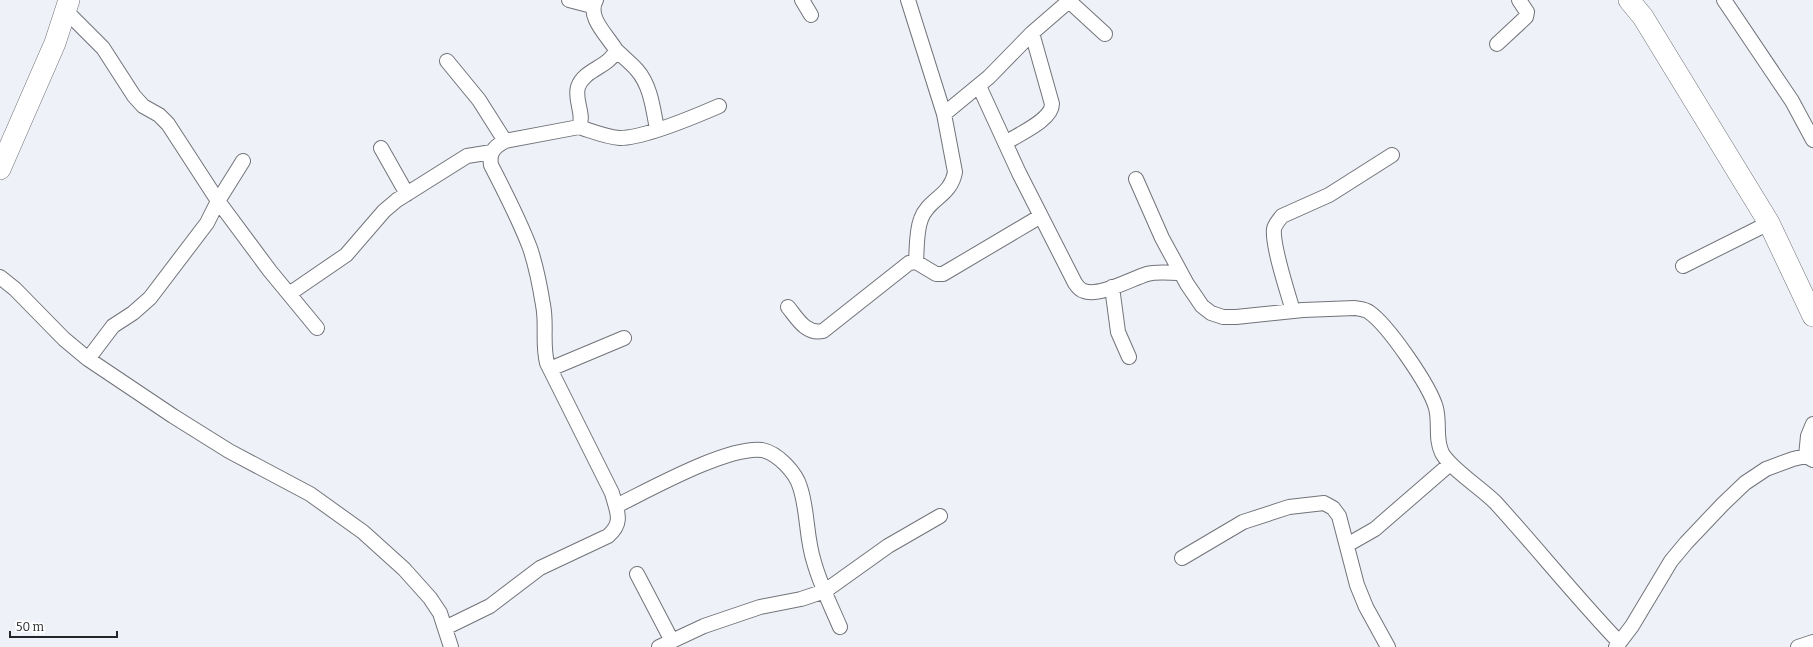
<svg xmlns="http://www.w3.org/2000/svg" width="1813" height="647" font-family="Bitter,serif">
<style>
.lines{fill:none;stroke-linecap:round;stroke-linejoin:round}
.street-casing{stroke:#717379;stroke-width:16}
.secondary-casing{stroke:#717379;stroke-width:22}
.street{stroke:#fff;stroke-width:14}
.secondary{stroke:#fff;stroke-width:21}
</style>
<rect width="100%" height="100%" fill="#eef1f7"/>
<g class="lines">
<defs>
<path id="street" d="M569,0l23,6
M802,0l9,15
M908,0l36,114 11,58c-4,24 -27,27 -34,47 -5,13 -4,29 -5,43
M1068,0l37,34
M1724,0l68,101 21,39
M65,10l38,38 31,48 9,10 16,9 9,9 50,77 52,70 47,57
M1497,44l29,-27 1,-5 -8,-12
M616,50c7,7 15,13 21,20 14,16 16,39 20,59
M447,61l32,39 26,41
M979,86l40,87 56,110c2,3 5,7 9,8 15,6 47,-12 63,-17 10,-3 23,-1 34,-1
M944,114l45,-37 43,-44 37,-32
M579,127c13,4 27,10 41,11 24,0 76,-22 99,-32
M1005,143c14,-9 47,-23 47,-39l-20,-71
M381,148l26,46
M1136,179l26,59 25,46 15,22 9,7 12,4h13l67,-7 52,-2c5,1 10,1 14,4 19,13 61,74 67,96 4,15 -1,31 6,45 8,15 39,35 53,49 42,46 81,95 124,140
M1683,266l86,-43
M0,277l15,12 49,50 24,20 85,57 56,35 81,43 53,38 41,37 26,29 10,15 11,34
M1112,287l6,45 11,25
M289,294l57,-39 38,-44 13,-11 70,-44 25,-4
M788,307c9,11 18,28 35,24l86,-68 7,-1 20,12h7l98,-58
M1293,311c-5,-18 -21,-65 -19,-82 1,-5 5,-9 8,-13l47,-21 63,-40
M88,359l25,-33 20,-13 17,-15 57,-75 11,-22 25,-40
M550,369l74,-31
M1806,456l2,-20 5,-12
M616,506c33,-16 111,-60 146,-56 16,3 34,23 38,37 8,24 6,51 14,75 6,22 17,44 26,65
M1347,545l28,-16 75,-65
M1182,558l61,-36 46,-15 35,-4 9,5 6,8 18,69 9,22 22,40
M637,574l35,67
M445,628l45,-22 50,-38 68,-32c16,-14 9,-24 4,-43l-65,-130c-5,-20 0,-39 -4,-58 -3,-19 -7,-39 -13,-57 -11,-29 -25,-56 -39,-83 -2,-13 3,-18 14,-24l74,-14c6,-13 -5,-26 -1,-40 6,-18 32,-20 38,-37 -8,-14 -30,-33 -20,-50
M659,647l45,-21 56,-19 41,-8 24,-8 63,-45 52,-30
M1616,647l16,-21 39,-65 15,-18 37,-39 22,-21 21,-14 27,-10 13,-3 7,4
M1798,647l15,-5"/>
<path id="secondary" d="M1629,0l14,17 126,206 44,93
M0,169l55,-126 14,-43"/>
</defs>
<use href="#street" class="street-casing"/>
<use href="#secondary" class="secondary-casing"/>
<use href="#street" class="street"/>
<use href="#secondary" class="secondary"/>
</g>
<path d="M10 631v6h107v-6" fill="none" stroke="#242628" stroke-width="2"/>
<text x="16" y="631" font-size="12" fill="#242628" stroke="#ffffff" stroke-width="3" paint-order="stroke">50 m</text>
</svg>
